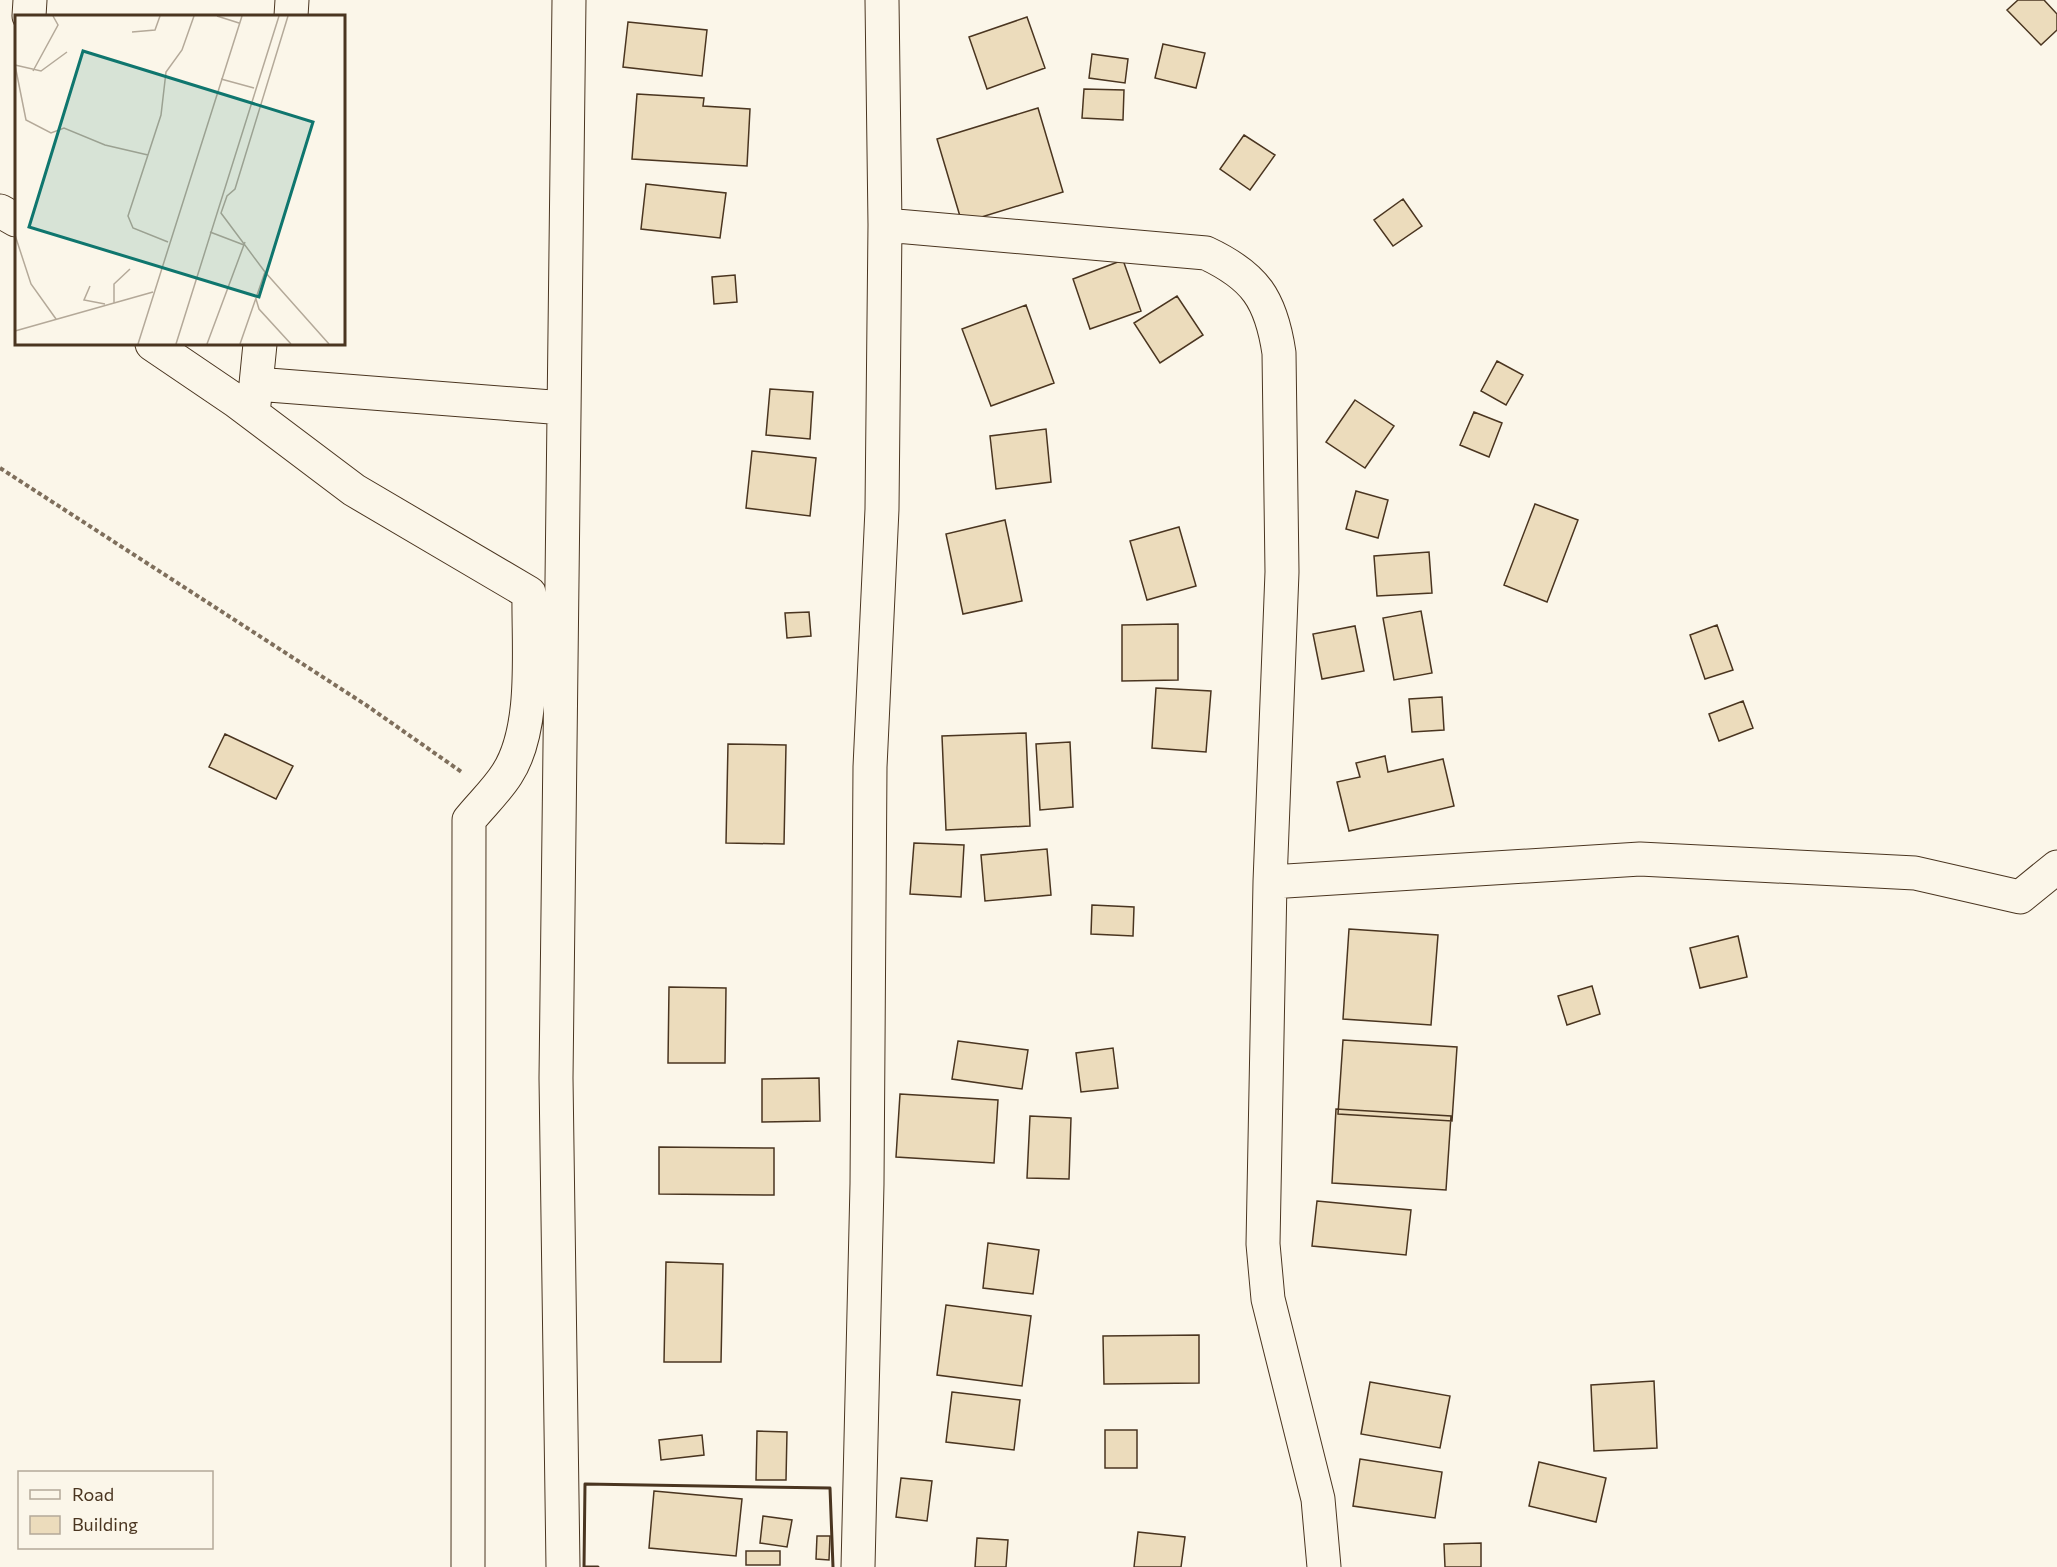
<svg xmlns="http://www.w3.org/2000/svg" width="2057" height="1567" font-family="Commissioner,sans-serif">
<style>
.building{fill:#ecdcbc;stroke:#4a3520;stroke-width:1.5}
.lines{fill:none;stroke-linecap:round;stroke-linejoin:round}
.minor-casing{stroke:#4a3520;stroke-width:35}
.path{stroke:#7f6f5c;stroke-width:4;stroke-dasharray:4.5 3;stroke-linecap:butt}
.minor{stroke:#fbf6e9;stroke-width:33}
.wall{stroke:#4a3520;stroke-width:3}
.inset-road{fill:none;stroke:#b4a999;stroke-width:1.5}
.view{fill:#0f766e;fill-opacity:0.15;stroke:#0f766e;stroke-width:3}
.inset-edge{fill:none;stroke:#4a3520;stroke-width:3}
</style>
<rect width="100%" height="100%" fill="#fbf6e9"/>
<path class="building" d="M2018,0h26l13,14v16l-16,15 -34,-35z
M1027,17l18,51 -58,21 -18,-52z
M628,22l79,8 -5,46 -79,-9z
M1163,44l42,9 -9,35 -41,-10z
M1092,54l36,5 -3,24 -36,-5z
M1084,89l40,1 -1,30 -41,-2z
M637,94l67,4 -1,8 47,3 -3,57 -115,-7z
M1038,108l25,84 -101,31 -25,-84z
M1244,135l31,20 -25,35 -30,-21z
M646,184l80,9 -6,45 -79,-9z
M1403,199l19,27 -29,20 -19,-26z
M1123,260l18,51 -51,18 -17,-50z
M735,275l2,27 -23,2 -2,-27z
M1177,296l26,39 -43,28 -26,-40z
M1026,305l28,78 -63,23 -29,-77z
M1497,361l26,14 -17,30 -25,-14z
M770,389l43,3 -3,47 -44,-4z
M1355,400l39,26 -29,42 -39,-26z
M1474,412l28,11 -13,34 -29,-12z
M1046,429l5,53 -55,7 -6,-53z
M752,451l64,7 -6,58 -64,-8z
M1356,491l32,9 -10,38 -32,-9z
M1535,504l43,16 -31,82 -43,-17z
M1005,520l17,81 -59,13 -17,-80z
M1179,527l17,59 -49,14 -17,-59z
M1429,552l3,41 -55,3 -3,-40z
M1421,611l11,62 -38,7 -11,-62z
M809,612l2,24 -24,2 -2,-25z
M1178,624v56l-56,1v-56z
M1717,625l16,45 -28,9 -15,-44z
M1355,626l9,45 -42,8 -9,-45z
M1156,688l55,3 -5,61 -54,-4z
M1442,697l2,33 -32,2 -3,-33z
M1743,701l10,27 -34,13 -10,-27z
M1026,733l4,93 -84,4 -4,-94z
M225,734l68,32 -17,33 -67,-32z
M1070,742l3,65 -33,3 -4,-66z
M728,744l58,1 -2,99 -58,-1z
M1385,756l3,16 55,-13 11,47 -105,25 -12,-49 23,-5 -4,-14z
M914,843l50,2 -3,52 -51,-3z
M1047,849l4,46 -66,6 -4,-46z
M1092,905l42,2 -1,29 -42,-2z
M1349,929l89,6 -7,90 -88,-6z
M1738,936l9,41 -47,11 -10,-40z
M1592,986l8,28 -33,11 -9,-29z
M669,987l57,1 -1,75h-57z
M1343,1040l114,7 -5,74 -114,-7z
M958,1041l70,9 -6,39 -70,-10z
M1113,1048l5,40 -37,4 -5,-39z
M819,1078l1,43 -58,1v-43z
M900,1094l98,6 -4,63 -98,-6z
M1336,1109l115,7 -5,74 -114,-7z
M1030,1116l41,2 -2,61 -42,-1z
M659,1147l115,1v47l-115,-1z
M1317,1201l94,9 -5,45 -94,-9z
M988,1243l51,7 -6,44 -50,-6z
M666,1262l57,2 -2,98h-57z
M946,1305l85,11 -9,70 -85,-11z
M1199,1335v48l-95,1 -1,-48z
M1654,1381l3,67 -63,3 -3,-66z
M1370,1382l80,14 -10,52 -79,-14z
M952,1392l68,8 -6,50 -68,-8z
M1105,1430h32v38h-32z
M757,1431l30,1 -1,48h-30z
M702,1435l2,20 -43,5 -2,-20z
M1360,1459l82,13 -7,46 -82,-12z
M1539,1462l67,16 -10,44 -67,-16z
M901,1478l31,3 -5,40 -31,-4z
M654,1491l88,8 -6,57 -87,-8z
M763,1516l29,4 -5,27 -27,-4z
M1138,1532l47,5 -4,30h-47z
M817,1536h13l-1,24 -13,-1z
M977,1538l31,2 -2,27h-31z
M1481,1543v24h-36l-1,-23z
M746,1551h34v14h-34z"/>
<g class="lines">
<defs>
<path id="minor" d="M29,16l1,-16
M291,16l1,-16
M0,211l16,9
M885,225l321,28c49,23 65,46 73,100l3,219 -12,310 -7,362 5,55 50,200 6,68
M152,344l84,57 118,89 175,103c-1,54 8,135 -22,181 -10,16 -26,31 -38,46l-1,747
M256,384l308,24
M254,404l6,-60
M1270,882l370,-23 275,14 105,24 37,-30
M563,1567l-7,-489 13,-1078
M858,1567l9,-383 3,-417 12,-258 3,-284 -3,-225"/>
</defs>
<use href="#minor" class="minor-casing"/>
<path class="path" d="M0,468l366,237 97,68"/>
<use href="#minor" class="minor"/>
<path class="wall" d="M598,1567h-14l1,-83 245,4 3,79"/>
</g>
<g transform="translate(15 15)">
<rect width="330" height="330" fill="#fbf6e9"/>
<path class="inset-road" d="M202,1l22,7M273,1l-53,173 -8,7 -6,17 44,59 64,72M117,17l23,-2 5,-14M0,50l11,55 25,13 13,-5 41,17 43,10M0,50l26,6 26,-19M18,56l25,-46 -5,-9M206,64l33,9M195,217l34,13M0,220l16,49 25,35M153,227l-35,-14 -5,-12 33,-101 5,-43 16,-22 12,-34M75,271l-6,14 21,4M241,284l3,10 32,35M99,288v-19l16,-15M0,316l138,-39M123,329l104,-328M161,329l103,-328M192,329l38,-102M225,329l25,-72"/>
<path class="view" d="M68,36l230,71 -54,175 -230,-70z"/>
<rect width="330" height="330" class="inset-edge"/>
</g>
<rect x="18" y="1471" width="195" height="78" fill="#fbf6e9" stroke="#b4a999" stroke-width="1.5"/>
<rect x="30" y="1490" width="30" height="9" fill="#fbf6e9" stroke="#b4a999" stroke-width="1.5"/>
<text x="72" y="1501" font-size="18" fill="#4a3520">Road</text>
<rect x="30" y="1516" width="30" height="18" fill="#ecdcbc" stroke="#b4a999" stroke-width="1.5"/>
<text x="72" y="1531" font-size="18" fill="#4a3520">Building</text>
</svg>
